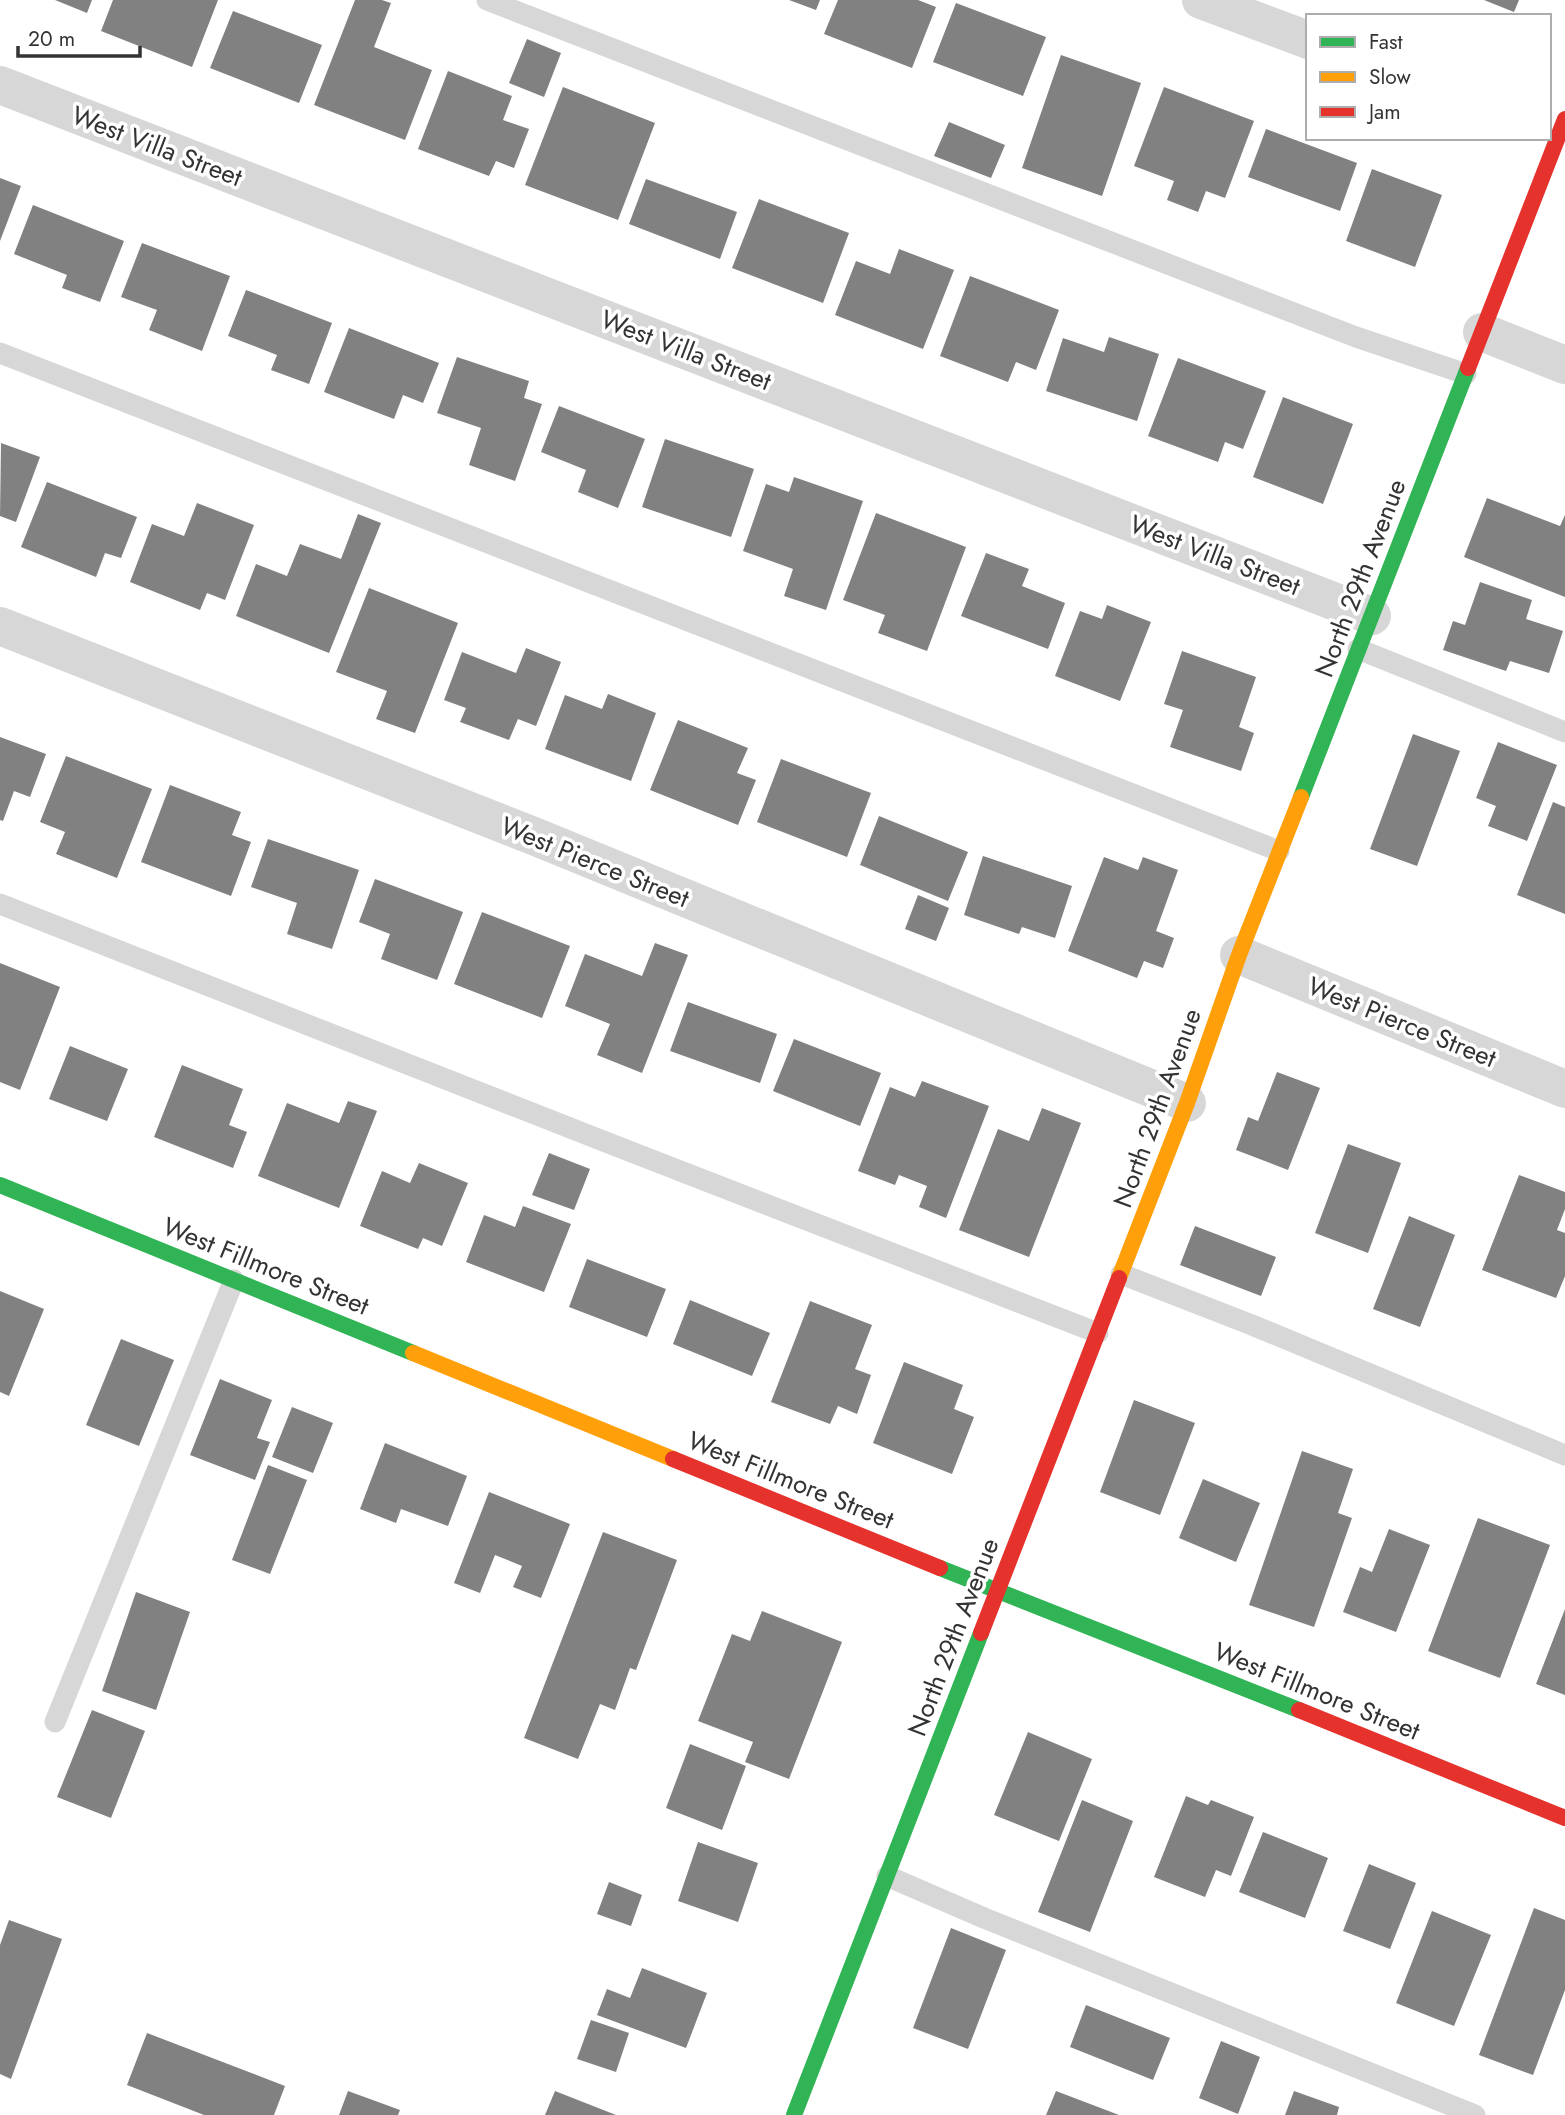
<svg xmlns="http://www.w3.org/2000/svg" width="1565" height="2115" font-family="Jost,sans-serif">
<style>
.building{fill:#818181}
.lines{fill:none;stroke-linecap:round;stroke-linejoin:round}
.lane{stroke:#d7d7d7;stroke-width:21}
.street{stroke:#d7d7d7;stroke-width:38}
.fast{stroke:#30b455;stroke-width:16}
.slow{stroke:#ff9f0a;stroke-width:16}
.jam{stroke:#e5322d;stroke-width:16}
.labels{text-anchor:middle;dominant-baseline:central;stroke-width:7;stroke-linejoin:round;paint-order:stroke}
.street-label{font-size:26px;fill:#333;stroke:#fff}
</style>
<rect width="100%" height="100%" fill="#fff"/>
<path class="building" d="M55,0h37l-5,13z
M113,0h105l-26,67 -91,-36z
M355,0h27l9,3 -17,44 58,23 -27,70 -91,-35z
M789,0h31l-4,10z
M838,0h80l18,7 -24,61 -88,-34z
M1484,0h35l-5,12z
M956,3l90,34 -23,59 -90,-34z
M233,11l89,34 -23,58 -89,-35z
M527,39l34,14 -17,44 -35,-14z
M1061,55l80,28 -39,113 -80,-28z
M448,71l64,25 -9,24 26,9 -15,39 -18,-7 -7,15 -71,-27z
M563,87l92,36 -37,97 -93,-35z
M1164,87l90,34 -29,77 -19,-7 -8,21 -31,-12 7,-19 -40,-15z
M949,122l56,23 -14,33 -57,-22z
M1266,129l91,34 -17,48 -92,-34z
M1372,169l70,26 -27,72 -69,-26z
M0,178l21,8 -21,55z
M646,179l91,33 -17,47 -91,-35z
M759,199l90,34 -26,70 -91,-35z
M33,205l91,36 -24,61 -38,-14 5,-13 -53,-21z
M142,243l88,33 -28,75 -53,-21 8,-20 -36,-13z
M899,249l55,21 -31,79 -88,-34 21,-54 34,13z
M970,276l89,34 -23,60 -20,-8 -8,20 -68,-26z
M246,290l86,33 -23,61 -38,-14 6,-15 -49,-19z
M349,328l90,35 -16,40 -20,-8 -9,24 -70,-27z
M1109,337l50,17 -22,67 -91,-30 17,-53 41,14z
M457,357l72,24 -5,17 18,6 -27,77 -46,-16 12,-37 -44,-15z
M1178,358l88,33 -23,58 -18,-7 -7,20 -70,-26z
M1283,397l70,27 -30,80 -70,-27z
M559,406l86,33 -27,69 -40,-16 8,-22 -45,-18z
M665,439l89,30 -23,68 -89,-30z
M1,443l39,14 -24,65 -16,-6z
M794,477l69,24 -37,109 -42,-14 9,-27 -50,-18 23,-67 23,8z
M47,482l90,35 -16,41 -16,-5 -9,24 -75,-30z
M1487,498l73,28 5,-11v82l-101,-40z
M197,503l57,22 -29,75 -18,-7 -7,17 -70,-28 22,-58 32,12z
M876,513l90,34 -39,104 -49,-18 7,-18 -42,-15z
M358,514l23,9 -52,130 -93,-37 20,-52 31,12 13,-32 41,15z
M986,553l43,16 -7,17 43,17 -17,46 -87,-33z
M1480,582l52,18 -6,19 37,12 -14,42 -39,-12 -4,10 -63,-21 10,-29 12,4z
M369,588l89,35 -43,110 -39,-14 11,-28 -51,-19z
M1107,605l44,17 -31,79 -65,-25 25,-65 22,8z
M526,648l35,14 -25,64 -18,-7 -9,21 -49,-18 6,-14 -22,-8 18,-48 54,21z
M1182,651l74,26 -17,50 15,6 -13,38 -71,-24 13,-37 -19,-6z
M608,694l48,19 -25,68 -86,-32 20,-54 37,14z
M678,720l70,28 -11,25 19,7 -18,45 -88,-35z
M1413,734l47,17 -43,115 -47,-17z
M0,737l46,17 -16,43 -16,-6 -11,30 -3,-1z
M1498,742l59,23 -30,76 -39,-15 8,-20 -20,-8z
M66,756l86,33 -35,89 -61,-24 9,-22 -25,-10z
M781,759l90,34 -24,64 -90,-35z
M170,785l71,27 -9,23 19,7 -20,54 -90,-34z
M1553,802l12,5v107l-48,-19z
M879,816l89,36 -20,49 -88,-36z
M268,839l91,31 -27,79 -45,-15 10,-31 -46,-16z
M983,856l89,30 -17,52 -33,-11 -3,7 -55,-19z
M1104,857l34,13 5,-13 35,13 -22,61 18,7 -11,30 -19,-7 -7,17 -69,-27z
M375,879l88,33 -26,68 -56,-21 9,-25 -31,-12z
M918,895l31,13 -13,33 -31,-12z
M482,912l88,34 -28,72 -88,-34z
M655,943l33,12 -46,118 -45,-18 13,-31 -45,-18 20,-52 57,22z
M0,963l60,24 -40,103 -20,-8z
M688,1002l89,32 -17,49 -90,-32z
M794,1039l87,34 -21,53 -87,-35z
M70,1046l58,23 -21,52 -58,-22z
M182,1065l61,24 -14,36 18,7 -14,36 -79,-31z
M1277,1072l43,16 -32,82 -52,-20 12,-33 10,4z
M922,1081l67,25 -43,112 -27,-11 8,-21 -28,-11 -4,10 -37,-14 32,-84 25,10z
M348,1101l29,10 -38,97 -81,-32 29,-73 52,20z
M1042,1108l39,15 -52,134 -70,-27 39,-101 31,12z
M1348,1144l53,19 -33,90 -53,-20z
M549,1153l41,16 -16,41 -42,-15z
M419,1163l49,20 -26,63 -19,-8 -5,11 -58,-23 22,-55 28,12z
M1519,1175l46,17v17l-8,21 8,3v43l-9,22 -74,-28z
M523,1206l48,18 -27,68 -78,-30 18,-47 31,12z
M1409,1216l46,19 -35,92 -47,-18z
M1195,1226l81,31 -15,39 -81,-31z
M587,1259l79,30 -19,48 -78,-30z
M0,1291l44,18 -35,87 -9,-4z
M690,1300l80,33 -18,43 -79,-32z
M810,1301l62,24 -17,44 16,6 -14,39 -19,-8 -8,18 -59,-22z
M121,1339l53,21 -35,86 -53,-21z
M904,1362l59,23 -9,24 20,8 -22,57 -79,-31z
M220,1379l52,21 -15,38 13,4 -15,38 -65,-25z
M1134,1400l61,23 -35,92 -60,-23z
M292,1407l41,16 -20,50 -41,-16z
M385,1443l82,33 -19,50 -47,-17 -5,14 -36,-14z
M1302,1451l51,18 -15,44 14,5 -38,109 -65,-22z
M268,1465l39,15 -37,94 -38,-14z
M1203,1479l57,24 -24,59 -57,-24z
M489,1492l81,32 -29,74 -28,-11 9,-21 -27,-11 -15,38 -26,-10z
M1478,1518l72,27 -50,133 -72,-27z
M1389,1529l41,16 -34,87 -53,-20 17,-45 12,5z
M603,1532l74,28 -41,110 -6,-2 -15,42 -15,-6 -22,55 -54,-21z
M136,1592l54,20 -34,98 -54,-19z
M1565,1609v86l-29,-11z
M762,1611l80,31 -53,137 -44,-17 8,-20 -55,-21 34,-87 18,7z
M92,1710l53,21 -34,87 -54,-21z
M1028,1732l64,27 -33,82 -65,-26z
M690,1744l56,22 -24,64 -56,-22z
M1186,1796l22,9 3,-5 43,17 -23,59 -15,-6 -11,27 -51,-20z
M1082,1800l51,21 -43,111 -52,-20z
M1263,1832l65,26 -23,60 -66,-26z
M698,1842l60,21 -20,59 -60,-21z
M1369,1864l47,19 -26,66 -47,-18z
M609,1882l33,13 -11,31 -34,-12z
M1534,1908l31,12v70l-32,85 -54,-20z
M1432,1911l59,24 -37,91 -58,-23z
M9,1920l53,19 -51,140 -11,-5v-129z
M951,1928l55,22 -38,99 -55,-21z
M642,1968l65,25 -21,55 -89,-33 10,-26 23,9z
M1086,2005l84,33 -17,42 -83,-33z
M591,2020l38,13 -13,39 -39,-13z
M147,2033l138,53 -11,29h-70l-77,-30z
M1221,2041l39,16 -22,57 -39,-16z
M348,2091l52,19 -2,5h-59z
M555,2091l61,24h-71z
M1056,2091l63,24h-73z
M1294,2091l45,16 -2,8h-52z"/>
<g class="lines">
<path class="lane" d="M487,0l869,337 110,37
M0,353l1279,498
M1358,649l207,83
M0,904l616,242 482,187
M1121,1274l131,51 313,130
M55,1722l179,-442
M887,1876l97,42 491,197"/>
<path class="street" d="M1201,0l107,40
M0,85l1372,531
M1482,332l83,33
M0,626l536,211 651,266
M1239,955l326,134"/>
<path class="fast" d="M1301,797l167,-429
M0,1185l413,168
M940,1568l359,142
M794,2115l187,-482"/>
<path class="slow" d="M1119,1278l68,-175 52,-148 62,-158
M413,1353l260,106"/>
<path class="jam" d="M1468,368l97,-249
M673,1459l267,109
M981,1633l138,-355
M1299,1710l266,108"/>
</g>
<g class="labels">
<g class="street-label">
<text transform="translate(157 146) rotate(21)">West Villa Street</text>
<text transform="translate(686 350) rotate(21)">West Villa Street</text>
<text transform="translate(1215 555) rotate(21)">West Villa Street</text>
<text transform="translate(1360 578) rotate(-69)">North 29th Avenue</text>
<text transform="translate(595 862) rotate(22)">West Pierce Street</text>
<text transform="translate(1402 1022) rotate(22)">West Pierce Street</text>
<text transform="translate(1157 1108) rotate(-70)">North 29th Avenue</text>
<text transform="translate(266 1266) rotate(22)">West Fillmore Street</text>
<text transform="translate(791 1480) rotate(22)">West Fillmore Street</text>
<text transform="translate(953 1637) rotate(-69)">North 29th Avenue</text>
<text transform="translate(1317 1691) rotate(22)">West Fillmore Street</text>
</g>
</g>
<rect x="1306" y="14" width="245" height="126" fill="#ffffff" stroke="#adadad" stroke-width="2"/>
<rect x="1320" y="37" width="35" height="10" fill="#30b455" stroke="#adadad" stroke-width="2"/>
<text x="1369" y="49" font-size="21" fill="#333333">Fast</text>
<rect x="1320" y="72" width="35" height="10" fill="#ff9f0a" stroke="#adadad" stroke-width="2"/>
<text x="1369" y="84" font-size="21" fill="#333333">Slow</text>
<rect x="1320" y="107" width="35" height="10" fill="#e5322d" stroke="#adadad" stroke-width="2"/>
<text x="1369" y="119" font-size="21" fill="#333333">Jam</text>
<path d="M18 46v10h122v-10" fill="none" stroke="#333333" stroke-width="3.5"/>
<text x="28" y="46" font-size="21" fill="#333333" stroke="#ffffff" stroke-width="5" paint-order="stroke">20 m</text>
</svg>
